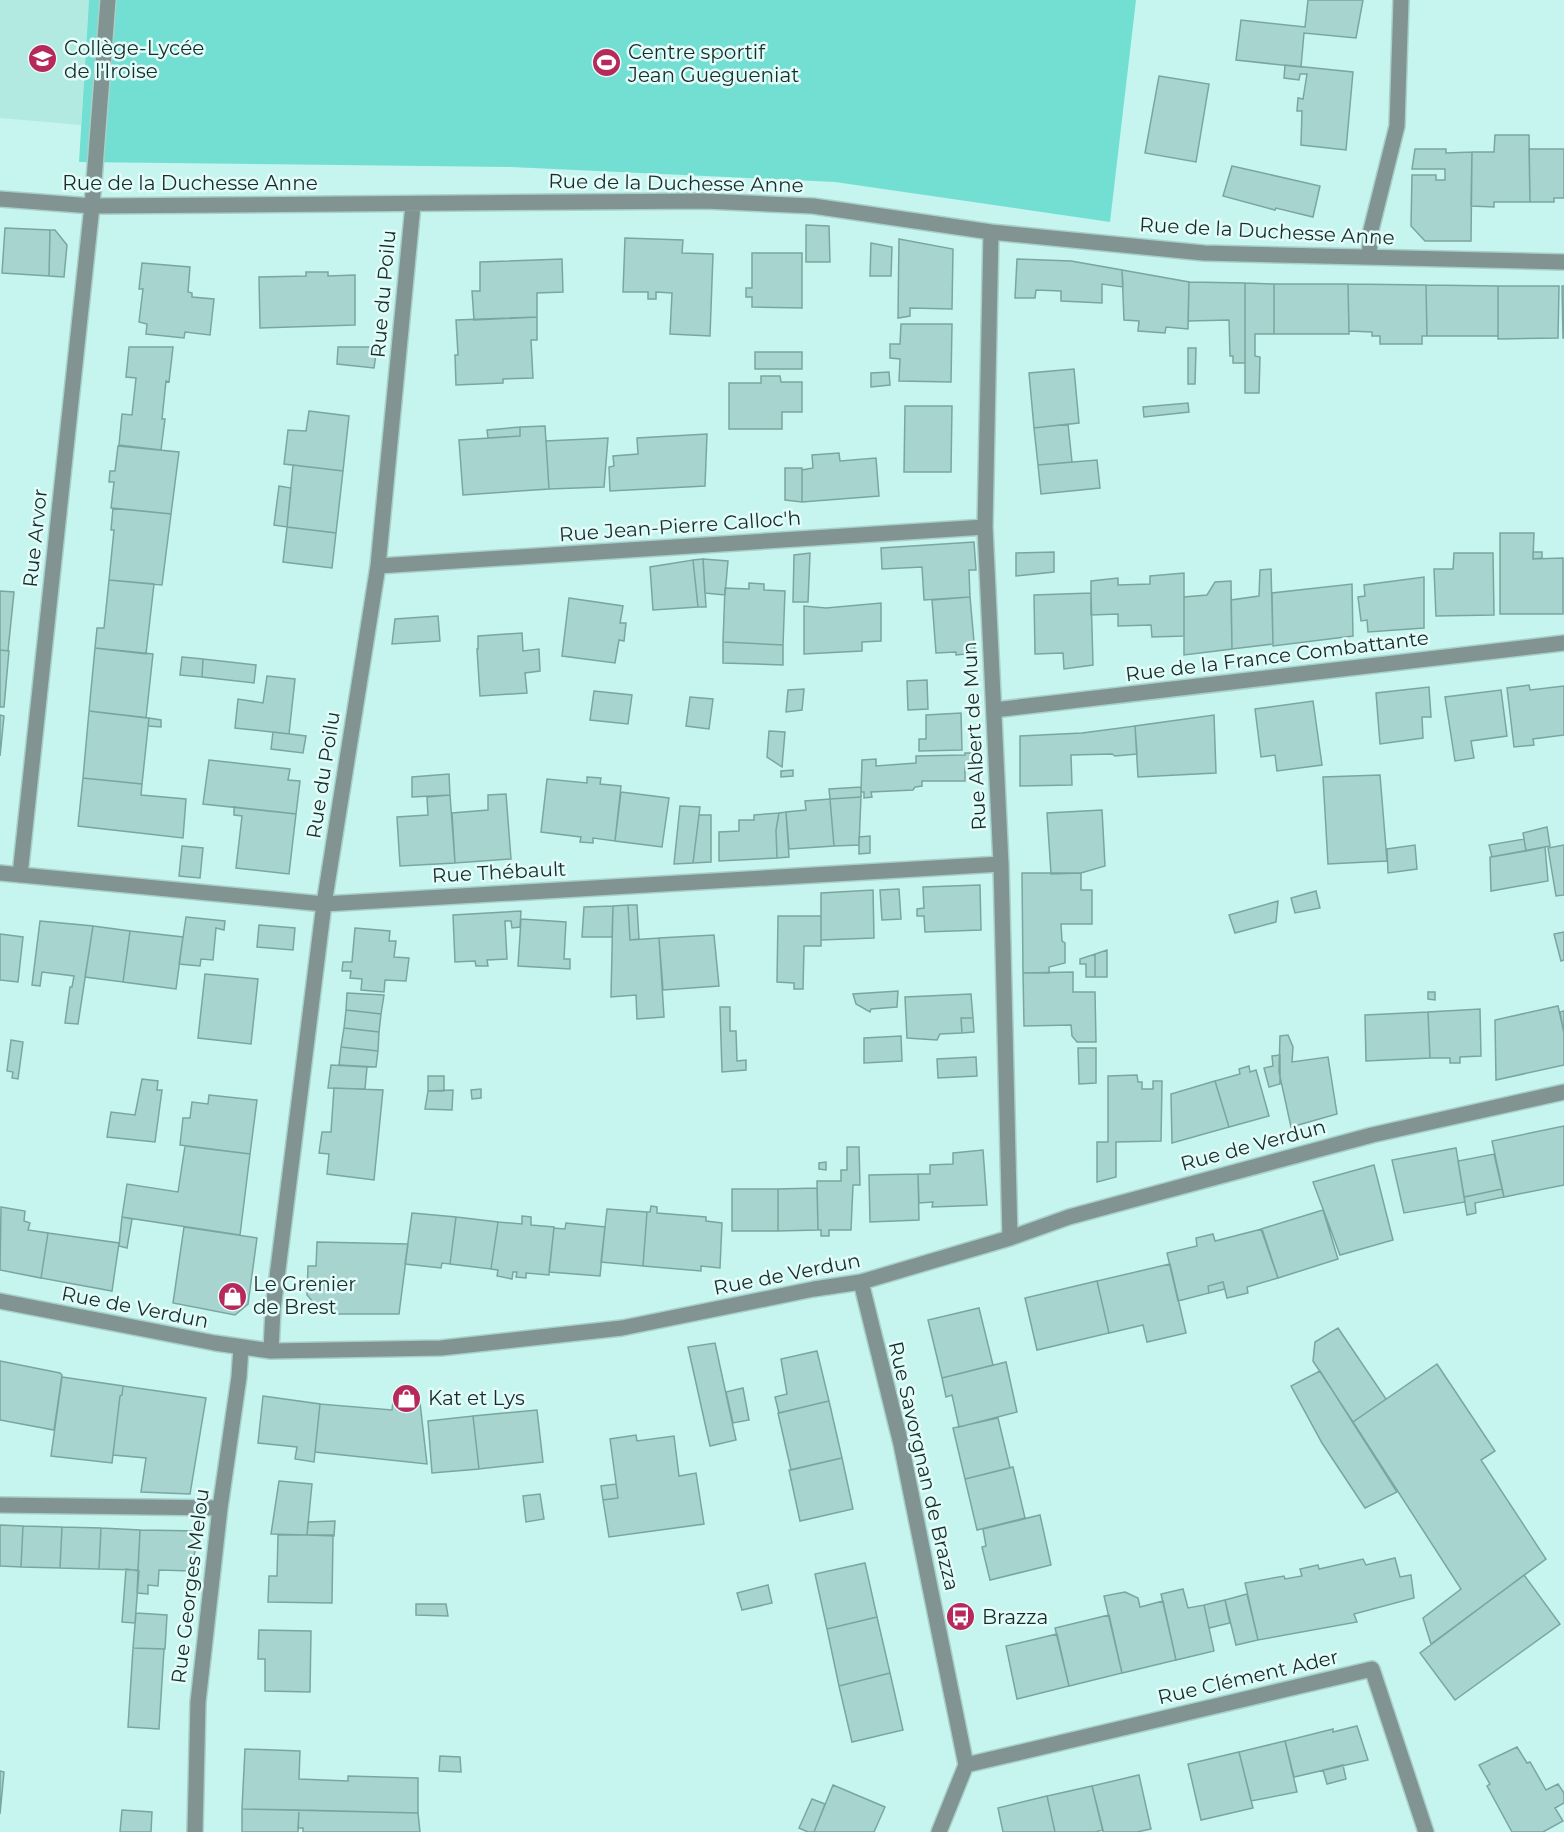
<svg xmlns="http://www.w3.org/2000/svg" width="1564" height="1832" font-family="Montserrat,sans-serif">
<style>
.built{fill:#b2eae1}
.pitch{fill:#73dfd2}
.building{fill:#a7d4ce;stroke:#7aa6a0;stroke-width:1.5}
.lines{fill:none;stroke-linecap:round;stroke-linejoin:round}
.minor-casing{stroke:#a7d0cb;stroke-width:18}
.minor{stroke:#829491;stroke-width:15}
.labels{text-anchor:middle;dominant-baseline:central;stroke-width:5;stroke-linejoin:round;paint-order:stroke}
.poi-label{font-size:20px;fill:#1a2c2a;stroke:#e2fdf9;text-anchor:start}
.street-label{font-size:20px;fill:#1a2c2a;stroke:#e2fdf9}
</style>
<rect width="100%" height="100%" fill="#c6f4ee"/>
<path class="built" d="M0,0h89l-8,125 -81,-7z"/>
<path class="pitch" d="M89,0h1047l-26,222 -275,-40 -324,-15 -432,-5z"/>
<path class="building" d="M1308,0h55l-7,38 -52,-5 -3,34 -65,-7 5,-40 64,7z
M1285,65l68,7 -7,78 -45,-5 1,-34h-5l1,-13 5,1 4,-25h-7l-1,6 -15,-2z
M1159,76l50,8 -13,78 -51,-9z
M1495,135h34l1,67h-36v5l-23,-1 1,-54h22z
M1415,149h31v4l26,-1 -1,89h-46l-14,-15 1,-51h24v5h9v-11h-33z
M1529,149h35v49h-10v4h-24z
M1232,166l88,20 -7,31 -37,-9 -1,2 -52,-14z
M806,225l23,1 1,36h-24z
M5,228l45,2 -1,46 -47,-3z
M50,230h5l12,15 -3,32 -15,-1z
M625,238l58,2 -1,13 31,1 -3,82 -40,-2 2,-41 -16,-1v7h-8v-7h-25z
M899,239l54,10 -1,60 -42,-1v8l-12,2z
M871,243l21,4 -1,29h-21z
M752,253h50v55l-50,-1v-10h-6v-9h6z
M562,259l1,33 -26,1v24l-63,3 -2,-29h8v-29z
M1017,259l54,2 51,9 1,17 -21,-3v19l-41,-2v-10l-25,-1 -1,8h-20z
M142,263l48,4 -2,25 4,1v4l22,2 -4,36 -25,-3 -1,6 -38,-4 1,-10 -8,-2 4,-33h-4z
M1122,270l67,12 -1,47 -22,-2 -1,6 -27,-2 1,-10 -15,-1z
M306,272h22v4l27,-1v50l-95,3 -1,-51 47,-1z
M1189,282l56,1v80h-12v-7h-3l-1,-36 -41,1z
M1245,283l29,1v50h-19v22l5,1 -1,36h-14z
M1274,284h74l1,50h-75z
M1348,284l78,1 1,51h-5v8h-42v-8h-8v-4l-23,-1z
M1426,285l72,1v50h-71z
M1498,286h61l-1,52 -60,1z
M1562,286h2v52h-1z
M537,317v23h-6l2,38 -30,1v4l-47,2 -1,-30h3l-2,-35z
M901,324h51l-1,58 -52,-1 1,-22 -10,-1v-14h10z
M129,347h44l-4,35 -3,-1 -4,38h3l-4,31 -42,-5 3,-31 10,1 4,-37 -10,-1z
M338,347h39l-3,21 -37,-4z
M1188,348h8l-1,36h-7z
M755,352h47v17h-47z
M1074,369l5,54 -45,5 -5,-55z
M889,372l1,13 -19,2v-14z
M761,376h19l1,6h21v30h-20v17h-53v-46h32z
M1188,403l1,9 -45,5 -1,-10z
M905,406h47l-1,66h-47z
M309,411l40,5 -6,55 -59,-7 4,-34 18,1z
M1068,424l4,38 -34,3 -4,-37z
M545,426l4,63 -86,6 -4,-55 61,-4v-9z
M520,427v9l-32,2 -1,-8z
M707,434l-2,52 -95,5 -1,-24 5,-1 -1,-10 25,-2 -1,-16z
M608,438l-4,49 -55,2 -3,-48z
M118,446l61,6 -8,62 -60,-6 3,-26h-5l1,-11h5z
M839,453l1,8 36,-3 3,38 -77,6v-32l11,-2 -1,-13z
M1097,460l3,28 -59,6 -3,-29z
M293,465l50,6 -7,62 -49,-6z
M785,468h17v34l-17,-2z
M279,486l12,2 -4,39 -13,-2z
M113,508l58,6 -9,71 -53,-5 5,-50h-3z
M287,527l49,6 -4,35 -49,-6z
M1500,533h34l-1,26 30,-1v56h-63z
M974,542l2,28h-7l1,27 -46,3 -2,-33 -40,2 -1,-21z
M1054,552v20l-38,4v-23z
M1533,552h9v6l-9,1z
M810,553l-2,49h-15l1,-47z
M1454,553h39l1,62 -58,1 -2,-47h19z
M703,559l3,48h-8l-5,-47z
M703,559l25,2 -3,34 -20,-2z
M693,560l5,47 -45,3 -3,-43z
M1271,569l2,75 -41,5 -1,-49 28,-4 1,-26z
M1184,573v63l-32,1 -1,-12 -33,1v-12l-27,1v-34l27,-3v7l32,-1v-8z
M1424,577v51l-56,4 -1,-12 -6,1 -3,-24 7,-1 -1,-11z
M109,580l45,4 -8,70 -51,-6 2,-20h7z
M1231,581l1,68 -48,6v-58l23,-2 8,-13z
M749,583l15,1v6l21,1 -2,54 -60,-3 2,-54 24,1z
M1352,584l1,52 -80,10 -1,-53z
M0,591l14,1 -6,59 -8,-1z
M1091,593l2,72 -29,4 -1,-16 -28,1 -1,-59z
M970,597l5,56 -19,2v-3l-20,1 -4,-53z
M569,598l54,8 -3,17h6l-2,18 -5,-1 -4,23 -53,-7z
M881,603v38l-19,1v9l-58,3v-48l22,2z
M438,616l2,25 -48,3 3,-25z
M522,633l1,18 16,-2 1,22 -15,2 2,20 -47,3 -3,-47h1v-13z
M723,642l60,3v20l-60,-2z
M95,648l58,6 -7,64 -57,-7z
M0,650l9,1 -5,56h-4z
M182,657l21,2 -1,18 -22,-2z
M203,659l53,6 -2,18 -52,-6z
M267,676l28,3 -6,55 -54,-6 3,-29 25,4z
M927,680l1,29 -20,1 -1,-29z
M1529,685l1,5 34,-4v49l-31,4 1,6 -20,2 -7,-59z
M1429,687l2,30h-9l1,21 -43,6 -4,-51z
M804,689l-2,21 -16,2 2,-22z
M1501,690l6,46 -36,5 3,17 -19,3 -10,-64z
M594,691l38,4 -4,29 -38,-4z
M690,697l23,2 -4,30 -23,-3z
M1313,701l9,64 -45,6 -2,-16 -14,2 -6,-48z
M89,711l60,7 -7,66 -59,-6z
M961,713l1,37 -43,1v-12h7v-24z
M0,715l4,1 -4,40z
M1214,715l2,58 -78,4 -3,-51z
M149,718l12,2v7l-13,-1z
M1135,726l2,28 -22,2 -3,-2 -41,1 1,30 -52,1v-50l62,-3z
M769,731l16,1 -3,35 -15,-10z
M273,732l33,4 -3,17 -32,-4z
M965,753h9v15h-9v13h-43v5l-7,1 -2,3 -42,2 1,5 -8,1v-6h-3l1,-32 14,-1v7l40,-3v-7l49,-1z
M209,760l81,9 -2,11 12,1 -4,33 -93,-10z
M793,770v6l-12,1v-6z
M449,774l1,21 -38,2v-20z
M1380,775l7,86 -59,3 -5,-87z
M587,777l14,1 -1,6 21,2 -6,55 -22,-3v5l-13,-1 1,-5 -40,-5 6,-53 40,4z
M83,778l59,6 -1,11 45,4 -3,39 -105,-12z
M861,787v10l-31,2 -1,-10z
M621,792l48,6 -7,49 -47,-6z
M506,794l5,65 -56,4 -3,-50 36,-3v-15z
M450,795l5,68 -55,3 -3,-49 31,-2 -1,-18z
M861,797l-2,48 -25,1 -4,-47z
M830,799l4,47 -45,3 -3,-37 20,-2 -1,-9z
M680,806l20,1 -7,56 -19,1z
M234,807l62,7 -7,60 -53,-6 6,-52 -8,-1z
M1102,810l3,56 -24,7 -30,1 -4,-61z
M786,812l3,45 -12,1 -1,-28 3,-17z
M779,813l-3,17 1,28 -58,3v-29l20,-1v-11h15v-5z
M699,815h12v47l-18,1z
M1547,827l3,19 -24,5 -3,-18z
M870,836v17l-11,1v-17z
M1524,839l2,12 -34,6 -3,-12z
M1415,845l2,24 -29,4 -1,-24z
M1564,845v50l-8,1 -8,-48z
M182,846l21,2 -3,30 -21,-2z
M1545,847l3,34 -57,10 -1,-34z
M1022,873h59v17h11v34h-31l1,17 3,2v20l-16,4v6h-26z
M980,885l1,45 -56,2 -1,-16h-7v-7l7,-1 -1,-21z
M899,889l2,30 -19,1 -2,-30z
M873,890l1,48 -53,2v-47z
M1316,891l4,17 -25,5 -4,-15z
M1278,901l-2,21 -41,11 -6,-18z
M628,905l2,35 29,-2 5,79 -27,2 -1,-24 -25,2 2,-91z
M628,905h9l2,34 -9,1z
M613,906l-1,31h-30l2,-30z
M521,911l-1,16 -8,1 -1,-7h-6l2,38 -20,1 1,6h-12l-1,-5 -20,1 -2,-47z
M778,916h43v30h-17l-1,43h-9v-6l-17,-1z
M186,917l39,4 -1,9 -8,-2 -3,32 -12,-1 -1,7 -21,-2z
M521,919l45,3 -2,37h6v10l-52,-3z
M40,921l53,5 -15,98 -13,-1 5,-36h2l2,-11 -32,-4 -2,14 -8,-1z
M259,925l36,3 -2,22 -36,-3z
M93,926l37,5 -7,51 -38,-5z
M355,928l35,3 -1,10h7l-2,16 15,1 -3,23 -21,-1 -1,12 -23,-2 1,-11 -12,-1 1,-7h-9l1,-9h9z
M130,931l53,6 -7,52 -53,-7z
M1564,932v28l-3,1 -7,-27z
M0,934l23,3 -5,45 -18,-2z
M714,935l5,51 -56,4 -4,-52z
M1107,950v27h-12v-23z
M1095,954v23h-9v-13h-6v-5z
M1073,972v20h22l1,50h-19l-5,-6 -1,-11 -47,1 -1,-53z
M205,974l53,5 -7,65 -53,-6z
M898,991l-1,16 -26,2 -1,3 -14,-8 -3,-10z
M1428,992h7v8l-7,-1z
M347,993l37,2 -3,19 -35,-4z
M971,994l2,24h-12l1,15 -22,1 -3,6 -30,-2 -2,-41z
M1558,1006l6,27v32l-68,15 -1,-60z
M720,1007h10v24h6l1,30 9,-1v10l-24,2z
M1480,1009l1,47 -21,1v6h-10v-5h-20l-2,-46z
M346,1010l35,4 -2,18 -35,-4z
M1564,1011v22l-4,-21z
M1428,1012l2,46 -64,3 -1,-46z
M961,1018h12l1,14 -12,1z
M344,1028l35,4 -1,19 -37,-4z
M1288,1035l5,12 -1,15 36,-5 9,57 -46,13 -12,-55 1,-36z
M901,1036l1,25 -38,2v-25z
M11,1040l12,2 -5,37 -6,-1 1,-6 -6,-1z
M341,1047l37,4 -2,16 -37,-2z
M1078,1048h18v35l-17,1z
M1280,1055v29l-11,3 -5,-19 9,-2 -1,-10z
M976,1057l1,19 -39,2 -1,-19z
M331,1065l36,2 -2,22 -37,-1z
M1249,1066l1,6 6,-2 13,46 -40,11 -14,-46 25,-7 -1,-5z
M1137,1075l1,7h4v7h11v-8h9l-1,60 -45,1v35l-19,5v-40h11v-66z
M428,1076h16v15h-16z
M142,1079l16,2 -1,9h5l-7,52 -48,-5 4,-25 24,3z
M1215,1081l14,46 -57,16 -1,-49z
M334,1088l49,2 -9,90 -47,-6 2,-20 -10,-1 3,-21h9z
M481,1089v9l-9,1 -1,-9z
M453,1090l-1,20 -27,-1 3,-18z
M209,1095l48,5 -7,54 -70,-9 3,-27h7l2,-16 16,2z
M1564,1126v59l-60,12 -12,-56z
M185,1146l65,8 -10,81 -118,-18 5,-33 51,8z
M847,1147h12l1,38h-7l-2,45h-22v6h-8v-6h-3l-1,-49h24v-11h6z
M1456,1148l9,54 -61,11 -12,-53z
M983,1150l4,55 -55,2 1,-5 -14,1 -1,-29h12v-9l23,-1v-11z
M1494,1154l8,35 -38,8 -6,-36z
M826,1162v8l-7,-1v-6z
M1374,1165l19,75 -53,15 -27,-73z
M918,1174l1,46 -49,2 -1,-47z
M817,1188l1,42 -40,1v-42z
M732,1189h46v42h-46z
M1502,1189l2,8 -29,6 1,10 -9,2 -3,-18z
M651,1206l6,1v6l49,4v4l16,2 -2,45 -19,-2v5l-58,-5 4,-54h3z
M1,1207l24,4 -1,10 6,2 -2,7 20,3 -7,45 -41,-8z
M607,1209l40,3 -4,54 -42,-4z
M1323,1210l15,49 -60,19 -17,-49z
M412,1213l44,4 -6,47 -8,-1 -1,5 -36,-4z
M522,1216l9,1v8l23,2 -5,48 -23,-2v5l-10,-1 1,-5h-4l-1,7 -15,-3 1,-6 -7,-1 7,-47 24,2z
M122,1217l10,2 -5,29 -8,-2z
M456,1217l42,5 -7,47 -41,-5z
M566,1223l39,4 -5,49 -51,-4 5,-44 11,1z
M184,1227l73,11 -9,66 -13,11 -62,-12z
M1262,1229l16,49 -31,9 1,6 -21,5 -4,-16 -15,4 1,7 -31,8 -11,-48 30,-7 -1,-8 17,-4 2,7z
M48,1233l71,10 -7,48 -71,-13z
M317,1242l91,2 -9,70h-75l-17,-19 1,-29h8z
M1170,1264l16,69 -39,9 -4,-17 -34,8 -12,-52z
M1097,1281l12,52 -72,17 -12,-52z
M1223,1282l2,7 -16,4 -1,-7z
M979,1308l14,57 -51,13 -14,-58z
M1338,1328l48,71 -33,23 -40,-61 2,-19z
M715,1343l21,97 -26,6 -22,-99z
M817,1351l12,50 -50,12 -4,-16 12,-3 -6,-35z
M0,1361l60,12 2,2 -8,55 -54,-10z
M1006,1362l11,50 -58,15 -7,-32 -6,2 -4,-19z
M1437,1364l58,87 -14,9 65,99 -115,85 -8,-26 38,-29 -108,-167z
M1320,1371l77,121 -32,16 -43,-65 -31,-57z
M62,1377l61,9 -1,9 -2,1 -8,67 -61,-7z
M123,1386l83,12 -16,96 -49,-2 5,-34 -33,-3 7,-59 2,-1z
M743,1388l6,32 -16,3 -7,-31z
M394,1393l25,1 8,70 -112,-12 5,-48 72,6z
M263,1396l57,8 -6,58 -19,-3 2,-12 -39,-4z
M829,1401l13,57 -51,12 -13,-57z
M537,1410l6,52 -64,7 -6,-53z
M473,1416l6,53 -47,4 -4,-52z
M998,1418l12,50 -45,11 -12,-51z
M636,1435l1,6 37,-5 5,40 17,-3 8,51 -95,13 -6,-37 15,-2 -8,-59z
M842,1458l11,51 -53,12 -11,-51z
M1013,1467l12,51 -48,12 -12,-51z
M279,1481l33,3 -5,51 -36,-1z
M616,1484l2,14 -15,2 -2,-14z
M540,1494l4,25 -18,3 -3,-26z
M1040,1515l11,50 -61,15 -8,-33 4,-1 -3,-17z
M335,1521l-1,15 -27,-1 1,-13z
M0,1525l23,1 -2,41 -21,-1z
M23,1526l39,1 -2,41 -39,-1z
M62,1527l39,1 -2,41 -39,-1z
M101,1528l39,2 -2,40 -39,-1z
M140,1530l59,1 -8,40 -32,-1 -1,16 -10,-1v9l-11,-1z
M278,1535h55l-1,68 -64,-1 1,-26h8z
M1395,1558l5,19 11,-2 3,23 -60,16 3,8 -99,18 -13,-57 39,-7 1,3 17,-3 -2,-7 18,-4 1,4 44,-10 3,6z
M865,1563l12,54 -50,12 -12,-55z
M126,1569l13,2 -4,52 -13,-1z
M1524,1575l36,49 -105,76 -35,-47z
M768,1585l4,18 -30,7 -5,-17z
M1183,1589l5,19 16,-3 10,46 -38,9 -15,-66z
M1125,1592l13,6 2,9 23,-6 13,59 -54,13 -18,-77z
M1247,1594l11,46 -22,5 -11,-45z
M1225,1600l5,23 -21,5 -5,-23z
M416,1604h30l2,12 -32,-1z
M136,1613l31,2 -2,34 -32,-1z
M1109,1615l13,58 -53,13 -14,-58z
M877,1617l13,56 -51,13 -12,-57z
M259,1630l52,1 -1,61 -45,-1v-32h-7z
M1057,1634l12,52 -52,13 -11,-53z
M133,1648l31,1 -5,80 -31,-2z
M890,1673l13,57 -51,12 -13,-56z
M1357,1726l11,34 -74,17 -9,-36 48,-12v3z
M1285,1741l12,51 -46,9 -12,-49z
M1517,1747l10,16 3,-1 16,28 12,-6 6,9v10l-9,5 8,13 -20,11h-31l-25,-46 3,-2 -11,-19z
M245,1749l55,2 -1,28 49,2v-5l70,2v35l-176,-4z
M1239,1752l14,56 -52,12 -13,-56z
M440,1756l20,1 1,15 -22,-1z
M1343,1765l3,14 -19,5 -4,-14z
M0,1771l4,1 -4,42z
M1139,1775l12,54 -14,3h-34l-11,-46z
M833,1785l52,22 -11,25h-60z
M1092,1786l11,44 -8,2h-40l-8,-36z
M1047,1796l8,36h-52l-5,-24z
M812,1799l13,5 -11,28h-6l-9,-4z
M242,1809l57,1 -1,22h-56z
M122,1810l30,2 -1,20h-31z
M299,1810l119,3 2,19h-117v-4h-5z"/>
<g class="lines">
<defs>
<path id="minor" d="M0,199l92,7 613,-5 108,5 178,26 213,21 360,9
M991,232l-6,295 16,337 9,374
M1369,257l2,-27 26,-104 4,-126
M378,566l607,-39
M994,710l570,-67
M0,873l324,31 677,-40
M20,875l72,-669 16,-206
M861,1282l40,162 65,321 -27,67
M0,1301l215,42 56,8 170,-3 181,-20 192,-39 47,-7 149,-44 59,-21 303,-82 192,-43
M271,1351l2,-42 51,-405 54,-338 35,-361
M0,1505l220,3
M966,1765l406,-96 54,163
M195,1832l3,-130 22,-194 19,-131 2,-30"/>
</defs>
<use href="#minor" class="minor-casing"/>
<use href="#minor" class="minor"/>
</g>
<defs>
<symbol id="school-disc" viewBox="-11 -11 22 22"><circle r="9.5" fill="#b7295b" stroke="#e2fdf9"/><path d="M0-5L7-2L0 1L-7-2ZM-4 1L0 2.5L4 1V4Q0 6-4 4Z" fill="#fff"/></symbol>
<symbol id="stadium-disc" viewBox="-11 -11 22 22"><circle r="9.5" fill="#b7295b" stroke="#e2fdf9"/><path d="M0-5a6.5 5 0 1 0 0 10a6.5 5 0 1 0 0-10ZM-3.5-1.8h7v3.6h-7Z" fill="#fff"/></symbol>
<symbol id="shop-disc" viewBox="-11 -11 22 22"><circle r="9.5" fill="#b7295b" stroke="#e2fdf9"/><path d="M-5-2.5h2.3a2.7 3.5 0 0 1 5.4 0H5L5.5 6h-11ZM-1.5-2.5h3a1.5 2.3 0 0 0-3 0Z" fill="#fff"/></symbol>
<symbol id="bus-disc" viewBox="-11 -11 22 22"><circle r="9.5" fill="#b7295b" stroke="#e2fdf9"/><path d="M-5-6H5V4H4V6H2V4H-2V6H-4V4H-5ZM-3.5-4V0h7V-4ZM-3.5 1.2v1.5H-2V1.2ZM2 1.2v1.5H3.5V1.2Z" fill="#fff"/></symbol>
</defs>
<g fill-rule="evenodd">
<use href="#school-disc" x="26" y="42" width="33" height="33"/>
<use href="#stadium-disc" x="590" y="46" width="33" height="33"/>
<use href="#shop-disc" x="216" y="1280" width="33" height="33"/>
<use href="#shop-disc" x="390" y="1382" width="33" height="33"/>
<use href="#bus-disc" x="944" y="1600" width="33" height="33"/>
</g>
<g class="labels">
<g class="poi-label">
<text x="64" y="48">Collège-Lycée<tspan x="64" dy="23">de l'Iroise</tspan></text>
<text x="628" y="52">Centre sportif<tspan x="628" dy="23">Jean Guegueniat</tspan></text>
<text x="253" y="1284">Le Grenier<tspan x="253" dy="23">de Brest</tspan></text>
<text x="428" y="1398">Kat et Lys</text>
<text x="982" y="1617">Brazza</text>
</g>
<g class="street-label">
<text x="190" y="183">Rue de la Duchesse Anne</text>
<text transform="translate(676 183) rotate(1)">Rue de la Duchesse Anne</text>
<text transform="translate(1267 231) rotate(3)">Rue de la Duchesse Anne</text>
<text transform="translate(383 294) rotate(-85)">Rue du Poilu</text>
<text transform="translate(680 526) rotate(-4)">Rue Jean-Pierre Calloc'h</text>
<text transform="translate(35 538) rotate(-84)">Rue Arvor</text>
<text transform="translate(1277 656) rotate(-7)">Rue de la France Combattante</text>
<text transform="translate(974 736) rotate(-93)">Rue Albert de Mun</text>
<text transform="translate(323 775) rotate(-81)">Rue du Poilu</text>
<text transform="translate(499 872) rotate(-3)">Rue Thébault</text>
<text transform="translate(1253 1145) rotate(-15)">Rue de Verdun</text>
<text transform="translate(787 1274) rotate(-11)">Rue de Verdun</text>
<text transform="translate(135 1307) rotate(11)">Rue de Verdun</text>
<text transform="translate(924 1466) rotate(77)">Rue Savorgnan de Brazza</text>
<text transform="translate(190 1586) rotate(-83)">Rue Georges Melou</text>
<text transform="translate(1248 1677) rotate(-13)">Rue Clément Ader</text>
</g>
</g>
</svg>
